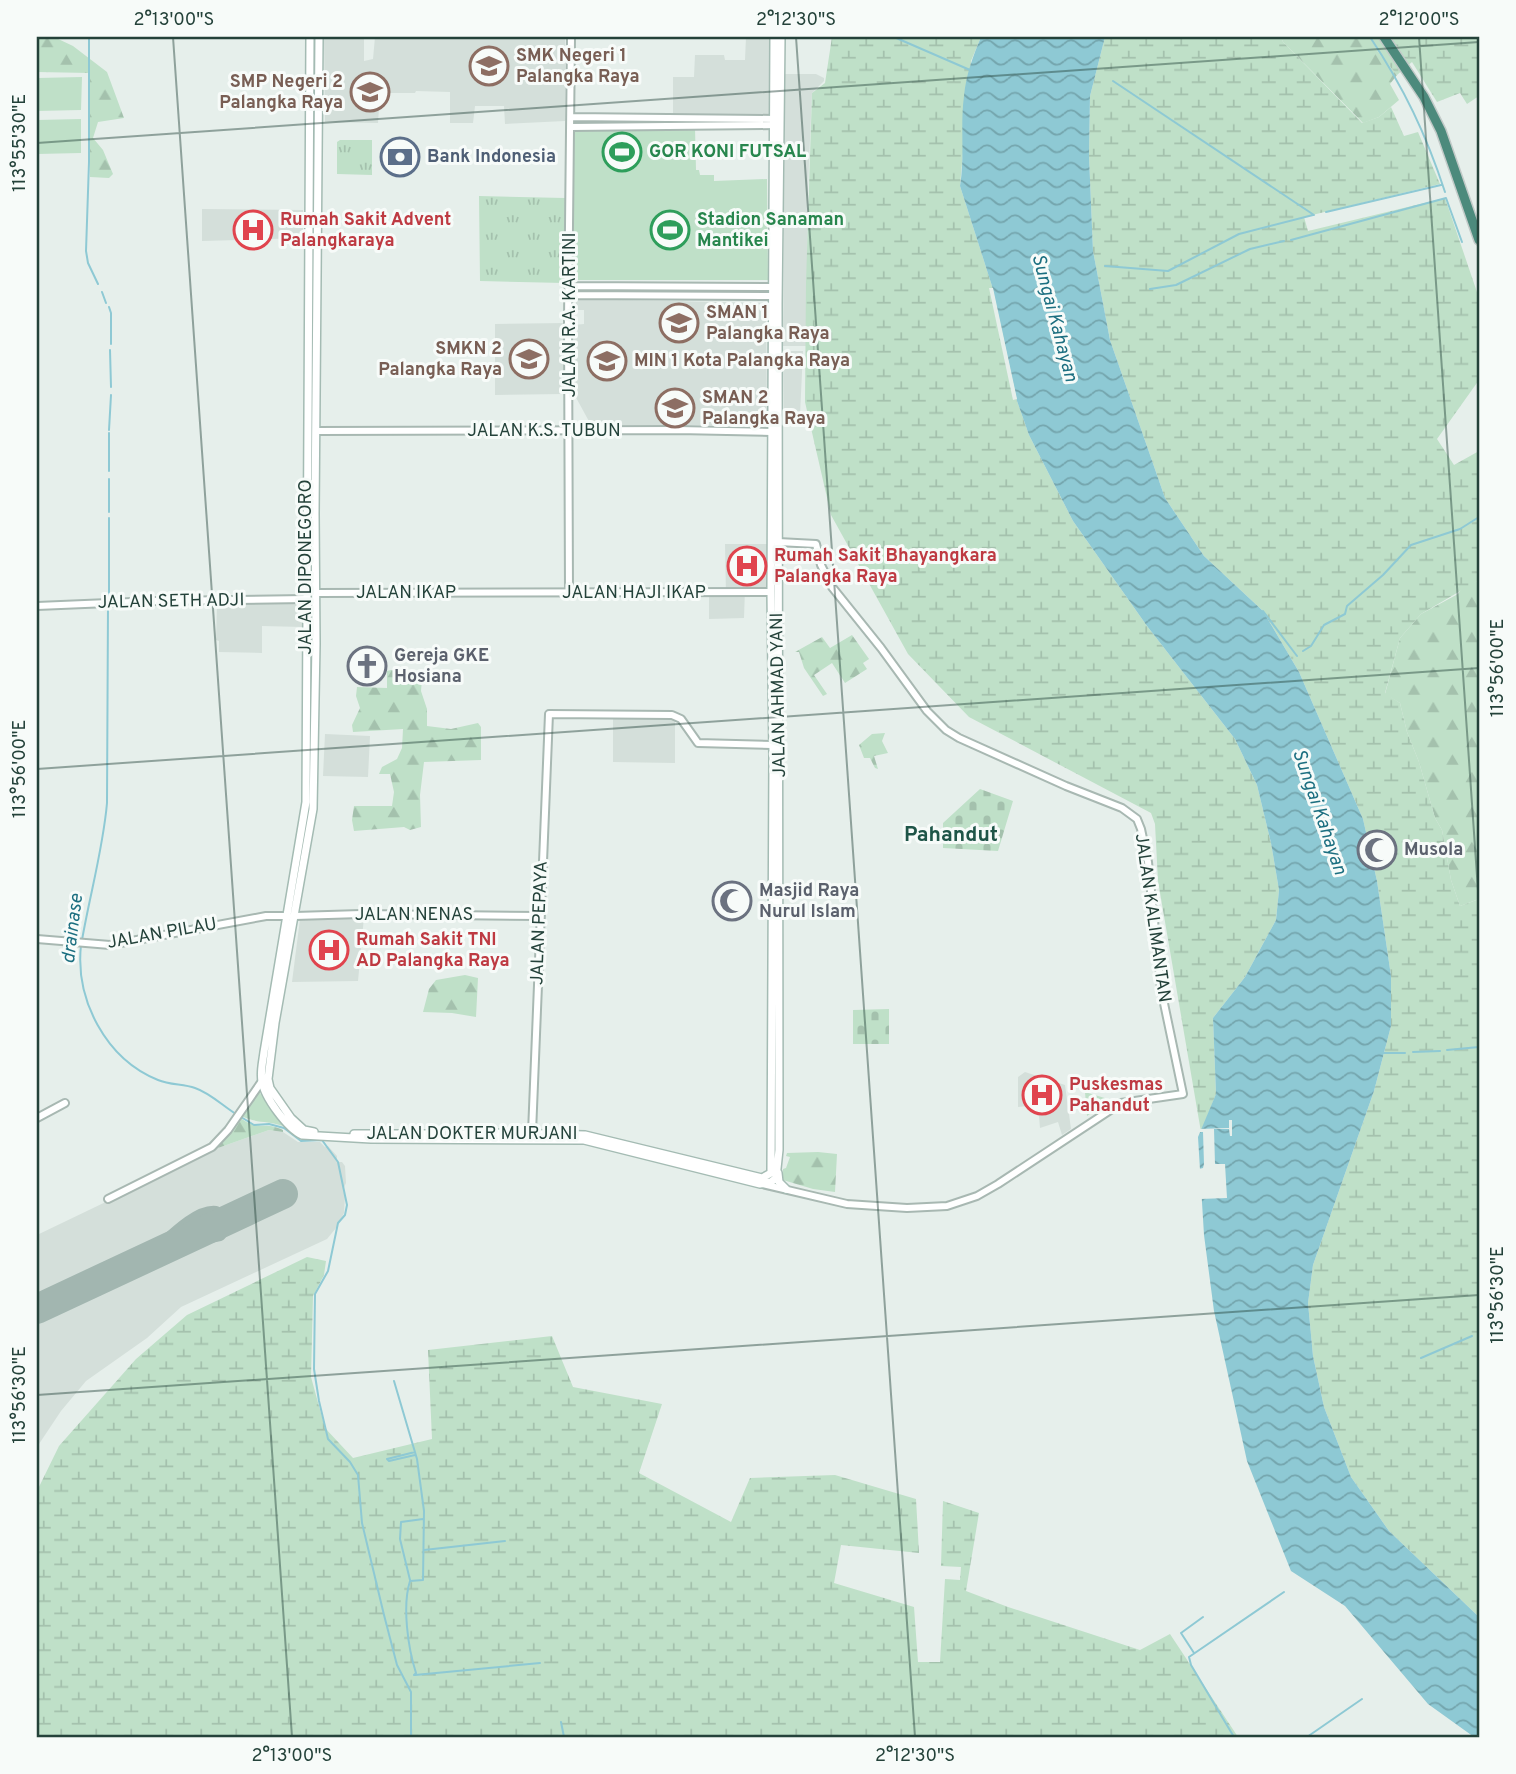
<svg xmlns="http://www.w3.org/2000/svg" width="1516" height="1774" font-family="Overpass,sans-serif">
<style>
.built{fill:#d4dfda}
.grass{fill:url(#grass-tufts)}
.forest{fill:url(#forest-firs)}
.wetland{fill:url(#wetland-marsh)}
.cemetery{fill:url(#cemetery-stones)}
.green{fill:#bfe0c8}
.water{fill:url(#water-waves)}
.pier{fill:#e6efeb}
.lines{fill:none;stroke-linecap:round;stroke-linejoin:round}
.stream{stroke:#8ec9d4;stroke-width:2}
.taxiway{stroke:#a2b6b0;stroke-width:12}
.runway{stroke:#a2b6b0;stroke-width:30}
.tertiary-casing{stroke:#a8b8b2;stroke-width:10}
.secondary-casing{stroke:#a4bbb3;stroke-width:10}
.trunk-casing{stroke:#c2cac8;stroke-width:12}
.tertiary{stroke:#fff;stroke-width:6}
.secondary{stroke:#fff;stroke-width:7}
.trunk{stroke:#4c8a7c;stroke-width:9}
.ticks{fill:none;stroke:#24423a;stroke-width:2;stroke-opacity:0.45}
.labels{text-anchor:middle;dominant-baseline:central;stroke-width:6;stroke-linejoin:round;paint-order:stroke}
.education-label{font-size:18px;font-weight:bold;fill:#785e54;stroke:#f7fbf9;text-anchor:start}
.leisure-label{font-size:18px;font-weight:bold;fill:#27864d;stroke:#f7fbf9;text-anchor:start}
.service-label{font-size:18px;font-weight:bold;fill:#4e5e75;stroke:#f7fbf9;text-anchor:start}
.health-label{font-size:18px;font-weight:bold;fill:#be3a42;stroke:#f7fbf9;text-anchor:start}
.street-label{font-size:18px;fill:#24423a;stroke:#f7fbf9}
.worship-label{font-size:18px;font-weight:bold;fill:#5b616d;stroke:#f7fbf9;text-anchor:start}
.water-label{font-size:19px;font-style:italic;fill:#1c6f80;stroke:#f7fbf9}
.quarter-label{font-size:21px;font-weight:bold;fill:#1f5548;stroke:#f7fbf9}
.neatline{fill:none;stroke:#24423a;stroke-width:2.5}
.ticks-label{font-size:18px;text-anchor:middle;fill:#24423a}
</style>
<defs>
<pattern id="grass-tufts" width="24" height="20" patternUnits="userSpaceOnUse" patternTransform="scale(1.75)"><rect width="24" height="20" fill="#bfe0c8"/><path d="M3 7l-1-3M5 7V3M7 7l1-3M15 17l-1-3M17 17v-4M19 17l1-3" fill="none" stroke="#a4c1ad"/></pattern>
<pattern id="forest-firs" width="22" height="20" patternUnits="userSpaceOnUse" patternTransform="scale(1.75)"><rect width="22" height="20" fill="#bfe0c8"/><path d="M5 1l3.5 6h-7zM16 11l3.5 6h-7z" fill="#a4c1ad"/></pattern>
<pattern id="wetland-marsh" width="20" height="14" patternUnits="userSpaceOnUse" patternTransform="scale(1.75)"><rect width="20" height="14" fill="#bfe0c8"/><path d="M1 5h8M5 5V1M11 12h8M15 12V8" fill="none" stroke="#a4c1ad"/></pattern>
<pattern id="cemetery-stones" width="16" height="16" patternUnits="userSpaceOnUse" patternTransform="scale(1.75)"><rect width="16" height="16" fill="#bfe0c8"/><path d="M2 7V4a2 2 0 0 1 4 0v3zM10 15v-3a2 2 0 0 1 4 0v3z" fill="#a4c1ad"/></pattern>
<pattern id="water-waves" width="16" height="10" patternUnits="userSpaceOnUse" patternTransform="scale(1.75)"><rect width="16" height="10" fill="#8ec9d4"/><path d="M0 5q4-4 8 0t8 0" fill="none" stroke="#74a5ad"/></pattern>
</defs>
<rect width="100%" height="100%" fill="#e6efeb"/>
<path class="built" d="M324,37h40v24l9,-2 2,-22h190v84l-60,3 -1,-18h-29l-2,17h-23v-31l-34,-1 -1,2h-35l-2,30 -53,-1z
M746,37h25v23l-2,1v53h-96v-37h21l1,-22h29l1,5h20z
M785,74h31l8,4v3l-12,12 -4,94 -2,159h-23z
M202,209l101,1v28l-101,3z
M576,299l190,4 1,122h-176l-18,-33v-67l11,-1v-14h-8z
M565,323l-2,71 -68,1v-71z
M783,351h20l-3,64 -16,1z
M725,544h44v45h-24l-1,29 -35,1v-23h17z
M303,601v26l-41,-1v27l-43,-1v-11l-3,-1 1,-36z
M613,716h62v47l-62,-1z
M325,734l45,2 -2,41 -45,-1z
M364,917l-6,64 -66,1 8,-63z
M1025,1072l40,13 6,44 -9,6 -4,-13 -18,6 -2,-23 -20,2v-30z
M269,1130l14,2 15,10h22l5,5 3,-1 9,10v6h5l3,4 1,17 -3,7 2,6 -1,17 -8,15 -9,11 -146,68 -34,31 -61,43 -25,30 -24,36v-212l181,-87z"/>
<path class="grass" d="M340,140h32v35l-35,-1v-32z
M479,196l86,2 -1,85 -84,-2z"/>
<path class="forest" d="M37,37h17l19,9 34,26 17,46 -26,4 -5,16 10,12 10,24 -4,4 -19,-1v-104l-53,-1z
M1281,37h89l8,15 19,23 -7,9 9,16 -20,17 -16,6 -80,-81z
M1479,580v319l-19,7 -9,-26 -9,-50 -7,-12 -16,-56 -12,-30 -7,-29 -15,-9 15,-56 21,-24 37,-20 4,-6z
M852,635l17,24 -6,4 4,6 -22,14 -13,-20 -18,12 13,19 -4,2 -19,-28 -5,-16h-4l27,-15 8,11z
M391,670l25,5 6,4 -1,12 6,18v17l24,3 27,-6 3,4v33l-57,2 -4,33 1,32 -11,3 -6,-3 -50,4 -2,-11 2,-14h38l2,-14 -4,-18h-11l3,-7 15,-8 5,-11 1,-19 -50,3 -1,-7 8,-17 -4,-12 1,-9 30,1v-17z
M885,733l-3,8 6,12 -14,3 4,13 -3,-1 -5,-10h-6l-5,-13 13,-11z
M465,975l13,3 -2,39 -24,-4 -29,-1 6,-23 7,-9z
M240,1118c21,14 23,3 43,12v2l-14,-2 -51,18z
M818,1152l19,2 -2,38 -22,-3 -30,-9v-11l3,-1 4,-11 -4,-1 1,-3z"/>
<path class="wetland" d="M832,37h149l-10,24 -11,125 32,100 25,115 12,34 44,86 74,105 88,113 22,46 14,58 8,47 -3,30 -31,57 -32,41 3,76 -15,38 -43,-251 -3,-57 -4,-11 -182,-96 -61,-63 -77,-139 -26,-113 1,-120 6,-189 13,-10z
M1105,37h176l2,5 79,81 17,-6 12,-10 13,29 14,-4 22,52 -136,33 4,14 137,-33 34,100v82l-42,59 17,26 25,-14v129l-58,34 -21,24 -15,55 15,10 7,29 12,30 16,56 7,12 9,50 9,26 19,-7v718l-90,-86 -38,-54 -27,-70 -11,-51 -5,-53 5,-38 61,-174 17,-65v-50l-14,-95 -14,-62 -64,-147 -36,-61 -59,-55 -39,-58 -55,-158 -17,-89 -4,-95 1,-60z
M1370,37h109v59l-12,8 -7,-11 -23,9 -25,-40 -15,13 -19,-23z
M307,1257l19,4 -2,14 -11,21 -2,81 14,51 28,30 79,-19 -4,-89 124,-14 21,51 89,17 -23,69 92,49 19,-44 85,-3 81,24 3,54 -78,-8 -7,38 80,24 4,55h22l5,-83 15,1 1,-13 -20,-1 2,-65 36,12 -13,78 42,16 132,43 30,-16 68,103h-1201v-246l22,-45 77,-87 51,-44z"/>
<path class="cemetery" d="M980,789l33,12 -15,50 -55,-3v-25z
M889,1009v35h-36v-34z"/>
<path class="green" d="M82,77l-1,33 -44,1 1,-33z
M81,119v34l-44,1v-34z
M695,128l1,42h3l1,5h14v6l53,-2 1,101h-195l1,-150z
M258,1092l2,1 23,33c-17,-6 -27,-2 -43,-11z
M1085,1092l23,7 1,2 -22,15z"/>
<path class="water" d="M981,37h124l-15,59 -1,60 4,95 17,89 55,158 39,58 59,55 36,61 64,147 14,62 14,95v50l-17,65 -61,174 -5,38 5,53 11,51 27,70 38,54 90,86v120h-5l-46,-33 -83,-98 -54,-35 -44,-110 -33,-150 -10,-76 -6,-98 18,-43 -3,-76 32,-41 31,-57 3,-30 -8,-47 -14,-58 -22,-46 -88,-113 -74,-105 -44,-86 -12,-34 -25,-115 -32,-100c5,-30 0,-60 4,-90 2,-21 9,-40 17,-59z"/>
<path class="pier" d="M989,288h4l24,111 -4,1z
M1229,1120h3v16h-2l-1,-7h-15l1,35h10l2,34 -27,1 -1,-30 4,-1 1,-4 -1,-32h-5v-3l31,-1z"/>
<g class="lines">
<path class="stream" d="M89,37v125l-3,89 2,12 10,21
M894,37l76,33
M1370,37c34,51 56,97 75,155
M1113,81l201,134
M1326,212l115,-27
M1291,240l155,-42 16,44
M1105,266l63,5 71,-37 74,-19
M1150,289l26,-4 74,-36 34,-8
M102,292l4,11
M109,307l2,6v31
M110,350l1,37
M109,430l2,-35
M109,433v38
M109,479v33
M109,599v-81
M1263,611l34,45
M1303,651l8,-5 13,-21 21,-11 2,-8 36,-31 28,-30 49,-16 19,-12
M82,940c8,-46 21,-91 25,-137l1,-198
M81,945c-6,55 25,114 77,135 12,5 25,4 37,8 15,5 28,18 41,26
M1447,1050l32,-3
M1413,1052l27,-1
M1382,1053h23
M241,1117l13,8 15,-1 15,4 17,13 21,-1 16,22 9,43 -2,10 -7,8 -10,48 -13,23 -1,75 5,32 9,38 22,23 8,13 4,48 22,92 13,50 14,27v45
M1421,1358l51,-22
M394,1381l23,78 7,52 -1,69 -13,1c-8,25 -2,67 6,92l-2,2
M415,1455l-26,6 -2,-2 28,-7
M424,1550l81,-9
M410,1580l-10,-41 1,-17 22,-3
M1194,1653l-13,-20 22,-16
M415,1675l125,-12
M561,1722l3,15
M1234,1737l-43,-72 -2,-8 95,-65
M1307,1737l55,-38"/>
<path class="taxiway" d="M149,1256c16,-13 46,-47 67,-44l5,6 4,10 -5,7 -10,2 -10,-5"/>
<path class="runway" d="M37,1309l246,-115"/>
<defs>
<path id="tertiary" d="M571,117l204,2
M571,127l205,-2
M569,286l203,1
M568,295l204,1
M316,431l362,-1 93,2
M315,593l456,-1
M569,594l-1,-274 3,-283
M37,606l119,-5 150,-2
M295,916l66,-2 179,2
M37,939l73,6 156,-29h22
M37,1118l28,-15
M532,1133l17,-419 123,1 9,4 17,24 74,2
M762,1184l85,20 60,4 40,-2 30,-10 21,-12 123,-81 62,-9 -22,-105 -13,-127 -7,-33 -4,-10 -15,-11 -56,-22 -107,-48 -13,-8 -19,-19 -46,-63 -49,-61 -11,-22 -5,-21 -38,-2
M108,1199l104,-52 16,-17 34,-49"/>
<path id="secondary" d="M310,37l-4,765 -42,250c-1,9 -4,20 -2,29 2,16 26,48 40,54l69,4 213,1 176,44 11,-2 5,-4 3,-28 -1,-846 3,-267
M314,1132l-10,-2 -13,-12 -21,-30 -2,-9 7,-56 38,-214 3,-165 -1,-130 4,-477
M354,1134h72
M452,1134l57,-1 76,2 177,43 9,-5 2,-416 -2,-165 3,-555
M778,1173l1,9 7,7"/>
<path id="trunk" d="M1384,37l40,60 17,34 38,109"/>
</defs>
<use href="#tertiary" class="tertiary-casing"/>
<use href="#secondary" class="secondary-casing"/>
<use href="#trunk" class="trunk-casing"/>
<use href="#tertiary" class="tertiary"/>
<use href="#secondary" class="secondary"/>
<use href="#trunk" class="trunk"/>
</g>
<path class="ticks" d="M173,37l119,1700M796,37l119,1700M1419,37l60,868M37,143l1442,-101M37,769l1442,-101M37,1395l1442,-100"/>
<defs>
<symbol id="school-ring" viewBox="-11 -11 22 22"><circle r="9.5" fill="#f7fbf9" stroke="#8d6e63" stroke-width="1.5"/><path d="M0-5L7-2L0 1L-7-2ZM-4 1L0 2.5L4 1V4Q0 6-4 4Z" fill="#8d6e63"/></symbol>
<symbol id="stadium-ring" viewBox="-11 -11 22 22"><circle r="9.5" fill="#f7fbf9" stroke="#2e9e5b" stroke-width="1.5"/><path d="M0-5a6.5 5 0 1 0 0 10a6.5 5 0 1 0 0-10ZM-3.5-1.8h7v3.6h-7Z" fill="#2e9e5b"/></symbol>
<symbol id="bank-ring" viewBox="-11 -11 22 22"><circle r="9.5" fill="#f7fbf9" stroke="#5c6f8a" stroke-width="1.5"/><path d="M-6-4H6V4H-6ZM0-2.3a2.3 2.3 0 1 0 0 4.6a2.3 2.3 0 1 0 0-4.6Z" fill="#5c6f8a"/></symbol>
<symbol id="hospital-ring" viewBox="-11 -11 22 22"><circle r="9.5" fill="#f7fbf9" stroke="#e0444e" stroke-width="1.5"/><path d="M-5-5h3v3.5h4V-5h3V5h-3V1.5h-4V5h-3Z" fill="#e0444e"/></symbol>
<symbol id="church-ring" viewBox="-11 -11 22 22"><circle r="9.5" fill="#f7fbf9" stroke="#6b7280" stroke-width="1.5"/><path d="M-1.2-6h2.4v3.5h3.3v2.4h-3.3V6h-2.4V-.1h-3.3v-2.4h3.3Z" fill="#6b7280"/></symbol>
<symbol id="mosque-ring" viewBox="-11 -11 22 22"><circle r="9.5" fill="#f7fbf9" stroke="#6b7280" stroke-width="1.5"/><path d="M3.5-4.9A6 6 0 1 0 3.5 4.9A5 5 0 1 1 3.5-4.9Z" fill="#6b7280"/></symbol>
</defs>
<g fill-rule="evenodd">
<use href="#school-ring" x="467" y="44" width="44" height="44"/>
<use href="#school-ring" x="348" y="70" width="44" height="44"/>
<use href="#stadium-ring" x="600" y="130" width="44" height="44"/>
<use href="#bank-ring" x="378" y="135" width="44" height="44"/>
<use href="#hospital-ring" x="231" y="208" width="44" height="44"/>
<use href="#stadium-ring" x="648" y="208" width="44" height="44"/>
<use href="#school-ring" x="657" y="301" width="44" height="44"/>
<use href="#school-ring" x="507" y="337" width="44" height="44"/>
<use href="#school-ring" x="585" y="339" width="44" height="44"/>
<use href="#school-ring" x="653" y="386" width="44" height="44"/>
<use href="#hospital-ring" x="725" y="544" width="44" height="44"/>
<use href="#church-ring" x="345" y="644" width="44" height="44"/>
<use href="#mosque-ring" x="1355" y="828" width="44" height="44"/>
<use href="#mosque-ring" x="710" y="879" width="44" height="44"/>
<use href="#hospital-ring" x="307" y="928" width="44" height="44"/>
<use href="#hospital-ring" x="1020" y="1073" width="44" height="44"/>
</g>
<g class="labels">
<g class="education-label">
<text x="516" y="56">SMK Negeri 1<tspan x="516" dy="21">Palangka Raya</tspan></text>
<text x="343" y="82" text-anchor="end">SMP Negeri 2<tspan x="343" dy="21">Palangka Raya</tspan></text>
<text x="706" y="313">SMAN 1<tspan x="706" dy="21">Palangka Raya</tspan></text>
<text x="502" y="349" text-anchor="end">SMKN 2<tspan x="502" dy="21">Palangka Raya</tspan></text>
<text x="634" y="361">MIN 1 Kota Palangka Raya</text>
<text x="702" y="398">SMAN 2<tspan x="702" dy="21">Palangka Raya</tspan></text>
</g>
<g class="leisure-label">
<text x="649" y="152">GOR KONI FUTSAL</text>
<text x="697" y="220">Stadion Sanaman<tspan x="697" dy="21">Mantikei</tspan></text>
</g>
<g class="service-label">
<text x="427" y="157">Bank Indonesia</text>
</g>
<g class="health-label">
<text x="280" y="220">Rumah Sakit Advent<tspan x="280" dy="21">Palangkaraya</tspan></text>
<text x="774" y="556">Rumah Sakit Bhayangkara<tspan x="774" dy="21">Palangka Raya</tspan></text>
<text x="356" y="940">Rumah Sakit TNI<tspan x="356" dy="21">AD Palangka Raya</tspan></text>
<text x="1069" y="1085">Puskesmas<tspan x="1069" dy="21">Pahandut</tspan></text>
</g>
<g class="street-label">
<text transform="translate(570 315) rotate(-90)">JALAN R.A. KARTINI</text>
<text x="544" y="431">JALAN K.S. TUBUN</text>
<text transform="translate(306 567) rotate(-90)">JALAN DIPONEGORO</text>
<text x="406" y="593">JALAN IKAP</text>
<text x="634" y="593">JALAN HAJI IKAP</text>
<text transform="translate(171 602) rotate(-1)">JALAN SETH ADJI</text>
<text transform="translate(779 695) rotate(-91)">JALAN AHMAD YANI</text>
<text x="414" y="915">JALAN NENAS</text>
<text transform="translate(1152 918) rotate(82)">JALAN KALIMANTAN</text>
<text transform="translate(540 923) rotate(-88)">JALAN PEPAYA</text>
<text transform="translate(162 934) rotate(-10)">JALAN PILAU</text>
<text x="472" y="1134">JALAN DOKTER MURJANI</text>
</g>
<g class="worship-label">
<text x="394" y="656">Gereja GKE<tspan x="394" dy="21">Hosiana</tspan></text>
<text x="1404" y="850">Musola</text>
<text x="759" y="891">Masjid Raya<tspan x="759" dy="21">Nurul Islam</tspan></text>
</g>
<g class="water-label">
<text transform="translate(1054 318) rotate(75)">Sungai Kahayan</text>
<text transform="translate(1319 812) rotate(71)">Sungai Kahayan</text>
<text transform="translate(73 929) rotate(-83)">drainase</text>
</g>
<g class="quarter-label">
<text x="951" y="835">Pahandut</text>
</g>
</g>
<rect width="1516" height="1774" fill="none" stroke="#f7fbf9" stroke-width="77"/>
<rect x="38" y="38" width="1440" height="1698" class="neatline"/>
<g class="ticks-label">
<text x="174" y="25">2°13'00"S</text>
<text x="796" y="25">2°12'30"S</text>
<text x="1419" y="25">2°12'00"S</text>
<text transform="translate(19 143) rotate(-90)" y="6">113°55'30"E</text>
<text transform="translate(1497 668) rotate(-90)" y="6">113°56'00"E</text>
<text transform="translate(19 769) rotate(-90)" y="6">113°56'00"E</text>
<text transform="translate(1497 1295) rotate(-90)" y="6">113°56'30"E</text>
<text transform="translate(19 1395) rotate(-90)" y="6">113°56'30"E</text>
<text x="292" y="1761">2°13'00"S</text>
<text x="915" y="1761">2°12'30"S</text>
</g>
</svg>
